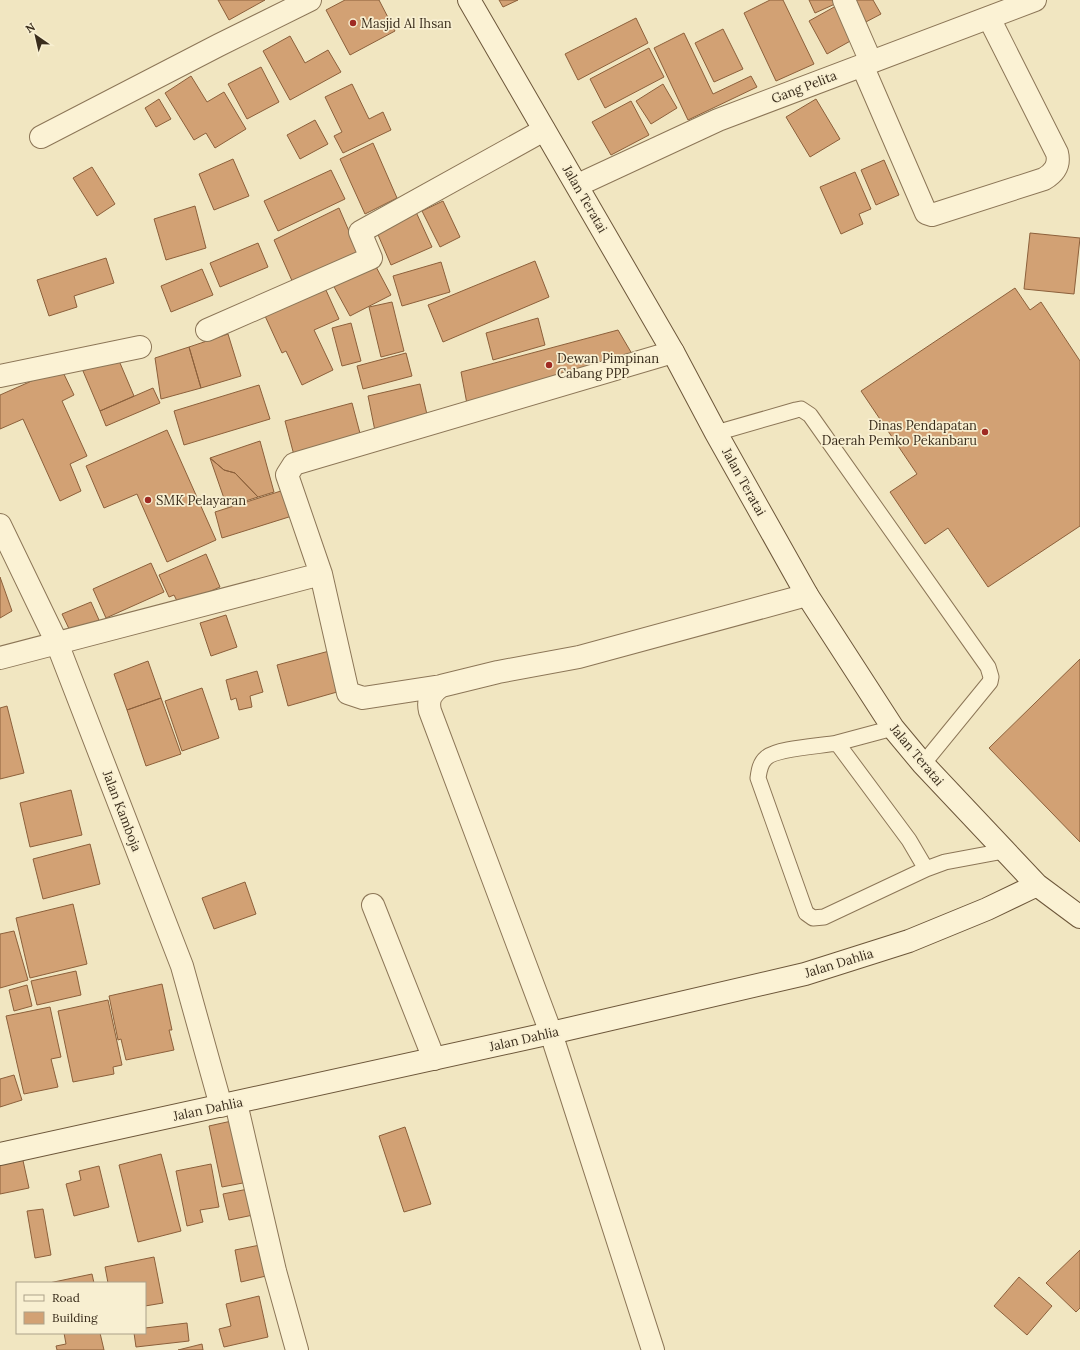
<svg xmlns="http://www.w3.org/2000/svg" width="1080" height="1350" font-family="Lora,serif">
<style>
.building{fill:#d2a174;stroke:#8c603b}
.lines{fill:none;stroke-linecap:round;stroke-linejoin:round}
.lane-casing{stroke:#8c7657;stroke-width:17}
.street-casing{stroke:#8c7657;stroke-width:24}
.secondary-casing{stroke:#6d573a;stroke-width:24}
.lane{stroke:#fbf2d4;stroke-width:15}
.street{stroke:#fbf2d4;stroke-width:22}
.secondary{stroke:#fbf2d4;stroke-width:22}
.poi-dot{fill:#9f2a23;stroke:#f8efd1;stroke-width:1.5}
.labels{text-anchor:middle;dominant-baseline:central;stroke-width:3.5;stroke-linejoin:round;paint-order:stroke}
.poi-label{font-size:13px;fill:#3a2d1c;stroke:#f8efd1;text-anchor:start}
.street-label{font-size:13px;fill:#3a2d1c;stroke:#f8efd1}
</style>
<rect width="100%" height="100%" fill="#f1e6c1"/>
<path class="building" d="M218,0h47l-36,20z
M345,0h34l16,31 -45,24 -24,-45z
M499,0h19l-15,7z
M770,0h13l31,64 -38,17 -32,-68z
M809,0h24l2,4 -20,9z
M848,0h25l8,14 -19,10z
M836,6l18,33 -27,15 -18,-33z
M636,18l12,25 -70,37 -13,-26z
M723,29l20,40 -29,13 -19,-39z
M684,33l29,61 38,-18 6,11 -69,33 -34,-72z
M290,36l15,27 23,-13 13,22 -51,28 -27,-49z
M649,48l15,29 -59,31 -15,-29z
M261,67l18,35 -32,17 -19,-35z
M191,76l16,26 17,-10 22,37 -31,19 -9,-15 -12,7 -29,-47z
M352,84l17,35 14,-7 8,18 -48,23 -9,-17 8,-4 -17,-35z
M663,84l14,24 -26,16 -15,-23z
M159,99l12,20 -15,8 -11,-19z
M816,99l24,40 -30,18 -24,-40z
M631,101l18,34 -38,20 -19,-33z
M315,120l13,24 -28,15 -13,-24z
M373,143l24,55 -32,16 -25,-55z
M233,159l16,37 -35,14 -15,-36z
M884,160l15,35 -23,10 -15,-35z
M92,167l23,37 -18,12 -24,-38z
M331,170l14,29 -67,32 -14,-30z
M855,172l16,37 -12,5 4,10 -22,10 -21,-47z
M443,201l17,36 -20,10 -18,-36z
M195,206l11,42 -40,12 -12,-41z
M339,208l19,44 -65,31 -19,-43z
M416,212l16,35 -41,18 -15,-35z
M1030,233l50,5 -6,56 -50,-5z
M258,243l10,24 -48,20 -10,-24z
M106,258l8,25 -40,13 3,11 -28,9 -12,-36z
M535,261l14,36 -106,45 -15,-37z
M441,262l9,30 -48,14 -9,-30z
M374,263l17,32 -41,21 -17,-31z
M202,269l11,26 -42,17 -10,-26z
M325,288l14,31 -25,11 19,40 -31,15 -16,-34 -4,2 -17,-37z
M1015,288l15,22 11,-8 39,59v165l-92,61 -40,-59 -23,16 -35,-52 27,-18 -56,-83z
M392,302l12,49 -23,6 -12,-50z
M538,318l7,27 -52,15 -7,-27z
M351,323l10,38 -19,5 -10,-38z
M618,330l17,29 -168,45 -6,-32z
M228,334l13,42 -40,12 -12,-41z
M189,347l12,41 -40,11 -6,-41z
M406,353l6,23 -49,13 -6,-23z
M117,356l17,40 -34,15 -17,-40z
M61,368l13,27 -12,6 25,55 -17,8 11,27 -21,10 -37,-82 -23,10v-34z
M420,384l8,35 -53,12 -7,-35z
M259,385l11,34 -86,26 -10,-34z
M153,388l7,15 -54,23 -6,-15z
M352,403l10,38 -67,18 -10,-38z
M167,430l49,110 -49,22 -30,-68 -33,14 -18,-42z
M260,441l14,51 -16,5 -23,-24 -11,-3 -14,-12z
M210,458l14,12 11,3 23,24 -31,10z
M284,490l8,26 -70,22 -7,-26z
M206,554l14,33 -41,18 -5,-10 -5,2 -10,-22z
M151,563l13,29 -58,26 -13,-29z
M0,577l12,34 -12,7z
M91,602l8,18 -28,13 -9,-19z
M226,615l11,32 -26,9 -11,-33z
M333,650l11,40 -56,16 -11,-41z
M1080,659v183l-91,-94z
M148,661l13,37 -34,12 -13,-36z
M257,671l6,21 -13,4 2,11 -13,3 -3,-12 -5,2 -5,-20z
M202,688l17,50 -37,13 -17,-50z
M161,698l20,56 -35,12 -19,-56z
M7,706l17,67 -24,6v-71z
M71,790l11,45 -52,12 -10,-44z
M90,844l10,40 -57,15 -10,-40z
M245,882l11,32 -42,15 -12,-31z
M73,904l14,60 -57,14 -14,-60z
M14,931l14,49 -28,8v-54z
M76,971l5,24 -44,10 -6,-24z
M162,984l10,46h-3l5,20 -48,10 -5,-21 -3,1 -9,-44z
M27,985l5,21 -18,5 -5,-21z
M108,1000l14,65 -9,2 1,7 -41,8 -15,-71z
M50,1007l11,50 -10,2 7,28 -34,7 -18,-78z
M14,1075l8,25 -22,7v-28z
M236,1120l12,62 -26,5 -13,-61z
M405,1127l26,77 -27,8 -25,-76z
M161,1154l20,77 -43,11 -19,-77z
M22,1156l7,32 -29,6v-33z
M211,1164l8,43 -19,3 3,12 -16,4 -11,-55z
M99,1166l10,41 -35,9 -8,-32 15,-4 -2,-9z
M253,1188l5,26 -29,6 -6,-26z
M43,1209l8,46 -16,3 -8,-47z
M260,1245l6,31 -25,6 -6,-32z
M1080,1250v58l-4,4 -30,-29z
M154,1257l9,46 -18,3v-23h-37l-3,-16z
M92,1274l2,9h-45z
M1019,1277l33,29 -25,29 -33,-29z
M259,1296l9,41 -44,10 -5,-18 12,-3 -5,-22z
M187,1323l2,18 -53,6 -2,-14h11v-5z
M64,1333h36l4,17h-47l-1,-4 10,-2z
M202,1344l1,6h-25z"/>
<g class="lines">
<defs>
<path id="lane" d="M716,433l80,-23 5,-1 9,6 178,252 3,10 -1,5 -67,82
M893,728l-56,15 72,97 17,29 19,-7 59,-11
M837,743c-15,3 -61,5 -71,15 -6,5 -7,13 -8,20l48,135 7,5 11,-1 102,-48"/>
<path id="street" d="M844,0l27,62
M862,65l64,148 6,2 112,-36c10,-6 16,-14 13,-26l-68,-135
M41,137l178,-92 91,-45
M578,185l140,-65 317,-120
M207,330l164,-72 -11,-26 184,-102
M673,352l-379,112 -7,11 34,99 27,119 15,5 78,-12 57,-14 81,-15 228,-62
M0,376l140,-29
M0,525l57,118 125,323 39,140
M0,658l321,-84
M441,686c-9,6 -14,13 -11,25l121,322 102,317
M373,905l61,154
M236,1103l39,168 22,79"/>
<path id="secondary" d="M469,0l204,352 43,81 91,162 86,133 30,36 114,121 43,32
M0,1154l551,-121 254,-59 104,-33 78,-32 50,-24"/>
</defs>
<use href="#lane" class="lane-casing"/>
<use href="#street" class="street-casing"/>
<use href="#secondary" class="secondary-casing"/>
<use href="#lane" class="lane"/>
<use href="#street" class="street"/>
<use href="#secondary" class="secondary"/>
</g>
<g class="poi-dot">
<circle cx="353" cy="23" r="4"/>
<circle cx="549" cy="365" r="4"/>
<circle cx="985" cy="432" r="4"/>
<circle cx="148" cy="500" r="4"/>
</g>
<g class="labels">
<g class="poi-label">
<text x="361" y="23">Masjid Al Ihsan</text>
<text x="557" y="358">Dewan Pimpinan<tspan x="557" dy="15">Cabang PPP</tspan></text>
<text x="977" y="425" text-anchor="end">Dinas Pendapatan<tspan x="977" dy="15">Daerah Pemko Pekanbaru</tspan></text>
<text x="156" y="500">SMK Pelayaran</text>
</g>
<g class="street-label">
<text transform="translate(804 87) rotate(-21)">Gang Pelita</text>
<text transform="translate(585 199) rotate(60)">Jalan Teratai</text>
<text transform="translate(744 482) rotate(61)">Jalan Teratai</text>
<text transform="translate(917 755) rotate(50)">Jalan Teratai</text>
<text transform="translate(122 811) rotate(69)">Jalan Kamboja</text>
<text transform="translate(839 963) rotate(-17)">Jalan Dahlia</text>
<text transform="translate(524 1039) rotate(-13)">Jalan Dahlia</text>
<text transform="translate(208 1109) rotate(-12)">Jalan Dahlia</text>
</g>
</g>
<rect x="16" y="1282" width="130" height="52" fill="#f8efd1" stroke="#aca189"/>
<rect x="24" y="1295" width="20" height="6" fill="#fbf2d4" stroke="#aca189"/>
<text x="52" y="1302" font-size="12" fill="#3a2d1c">Road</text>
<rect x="24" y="1312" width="20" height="12" fill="#d2a174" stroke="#aca189"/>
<text x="52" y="1322" font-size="12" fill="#3a2d1c">Building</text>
<g transform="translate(36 36) rotate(326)" stroke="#f8efd1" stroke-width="3" paint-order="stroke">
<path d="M0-3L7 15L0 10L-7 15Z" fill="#3a2d1c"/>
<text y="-6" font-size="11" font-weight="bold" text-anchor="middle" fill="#3a2d1c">N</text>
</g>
</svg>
